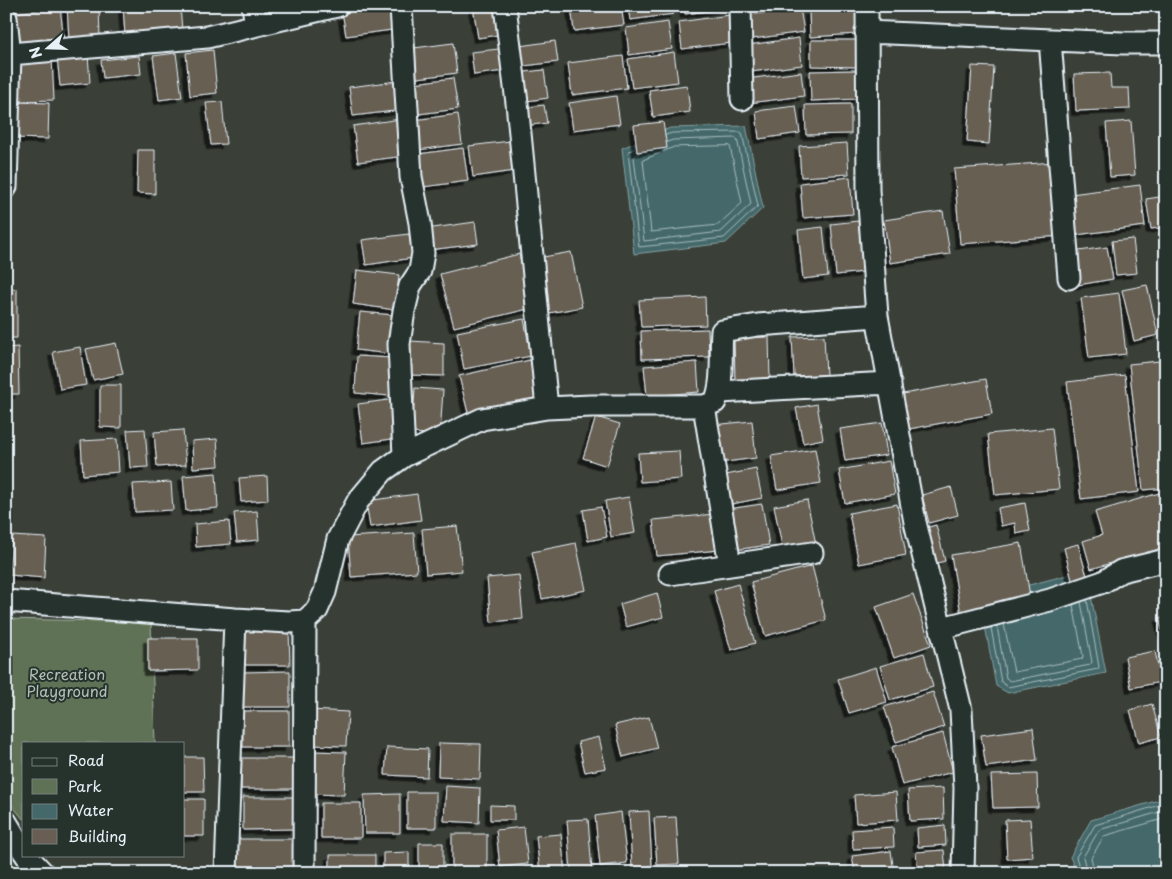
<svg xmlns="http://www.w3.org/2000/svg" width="1172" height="879" font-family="'Playpen Sans',sans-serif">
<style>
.green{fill:#607255;stroke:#a4b2a6}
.water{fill:#45696a;stroke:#869fa3}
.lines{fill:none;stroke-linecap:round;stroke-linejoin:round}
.shore{stroke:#a7bbbf;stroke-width:1}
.building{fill:#685e53;stroke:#e8f1f8;filter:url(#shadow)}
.minor-casing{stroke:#e8f1f8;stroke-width:25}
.minor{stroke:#26332d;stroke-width:21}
.labels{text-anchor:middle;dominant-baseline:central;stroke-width:4;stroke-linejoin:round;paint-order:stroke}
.park-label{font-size:15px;fill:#b2beb7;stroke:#26332d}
</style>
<defs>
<filter id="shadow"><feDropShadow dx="-4.5" dy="4.5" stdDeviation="0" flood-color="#0009"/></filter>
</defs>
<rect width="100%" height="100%" fill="#3a4038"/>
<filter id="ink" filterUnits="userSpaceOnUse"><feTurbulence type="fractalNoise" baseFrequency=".02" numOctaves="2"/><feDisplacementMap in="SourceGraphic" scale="10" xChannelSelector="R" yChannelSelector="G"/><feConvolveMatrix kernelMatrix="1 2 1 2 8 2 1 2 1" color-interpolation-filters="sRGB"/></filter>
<g filter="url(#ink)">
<path class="green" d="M6,619l145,3 4,121h-131v77l-18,-22z"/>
<path class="water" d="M746,126l17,82 -37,35 -92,11 -12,-106 48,-20z
M1086,570l20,103 -98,20 -12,-7 -16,-88z
M1166,798v75h-89l-7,-16 21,-37z"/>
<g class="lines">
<path class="shore" d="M730,146l12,57 -24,22 -67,7 -8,-72 31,-13z
M635,148l-7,4 11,95 85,-9 34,-32 -16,-73 -2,-1 -68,1 -6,2
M639,153l-5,4 10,84 77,-9 30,-28 -14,-65 -2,-1 -62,2 -6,2
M1004,624l10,48 68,-13 1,-3 -10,-51
M997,626l9,52 4,3 80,-16 2,-3 -11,-60
M991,628l10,54 7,5 90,-18 1,-2 -12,-67
M1081,873l-5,-16 19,-32 71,-22
M1087,873l-4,-16 16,-27 67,-20
M1095,873l-4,-15 13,-22 62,-18"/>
</g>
<path class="building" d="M67,6h32l1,32 -31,1z
M123,6h57l2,24 -57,5z
M378,6h19l3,23 -54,7 -4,-25z
M473,6h28l4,28 -27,4z
M571,6h50l3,19 -50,6z
M628,6h45l1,8 -44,6z
M684,6h53v1l-52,7z
M751,6h32l-31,4z
M60,7l4,34 -43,6 -5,-34z
M800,8l4,24 -52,7 -3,-24z
M856,8l1,26 -47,3 -1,-26z
M737,14l3,28 -58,7 -3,-27z
M668,22l4,27 -43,6 -3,-27z
M799,38l3,27 -51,7 -3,-27z
M811,40h47v27l-47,-1z
M555,41l3,21 -43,5 -3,-20z
M453,43l4,30 -47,6 -4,-30z
M508,48l3,22 -37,5 -3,-23z
M213,50l4,43 -27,3 -4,-43z
M674,52l4,30 -46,6 -4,-29z
M176,53l6,44 -23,3 -6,-44z
M88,54l2,29 -30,3 -3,-30z
M139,56l2,18 -38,4 -2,-18z
M623,56l4,32 -55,7 -4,-32z
M52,58l2,42 -34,1 -1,-42z
M972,66l22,1 -5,77 -22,-2z
M544,70l4,28 -28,4 -4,-29z
M857,70l1,29 -47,2 -1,-30z
M801,72l3,24 -55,7 -3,-24z
M1110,73l1,15h18l1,21 -54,2 -2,-37z
M453,78l5,31 -47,6 -4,-31z
M397,81l5,29 -49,6 -4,-29z
M687,85l3,27 -37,5 -4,-27z
M616,96l4,28 -47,6 -4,-27z
M13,102l36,1 -1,36 -37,-1z
M222,102l4,42 -15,1 -5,-42z
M851,104v30l-45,1 -1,-30z
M544,105l3,18 -23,3 -3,-18z
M796,106l4,27 -41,6 -3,-28z
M458,114l4,30 -44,6 -4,-30z
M400,119l5,37 -47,6 -5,-36z
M1131,121l4,54 -25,2 -4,-54z
M663,122l4,26 -30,4 -3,-27z
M510,141l4,30 -41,6 -4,-31z
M847,143l2,31 -48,3 -2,-31z
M463,148l5,33 -45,6 -5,-33z
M138,150h17v44l-18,-1z
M1055,162l6,74 -101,8 -6,-75z
M850,177l3,37 -50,4 -3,-35z
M1140,185l5,41 -69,9 -5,-41z
M1166,196v31l-15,2 -5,-30z
M943,211l7,43 -60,9 -6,-43z
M858,221l6,51 -28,3 -5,-51z
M475,222l3,22 -49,6 -3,-21z
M823,227l5,49 -25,3 -5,-49z
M409,234l4,24 -47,7 -4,-25z
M1133,239l4,34 -21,2 -4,-34z
M1107,247l6,32 -35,6 -6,-33z
M571,252l11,55 -33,6 -11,-55z
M519,254l13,54 -78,19 -14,-53z
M357,270l42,5 -4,35 -42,-6z
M1147,285l11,50 -24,6 -12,-51z
M6,289h11v49h-11z
M1119,293l7,61 -37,4 -8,-60z
M705,297l1,28 -65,2 -2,-27z
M360,312l34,3 -4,39 -34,-4z
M524,319l7,37 -67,13 -7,-37z
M708,329l1,28 -67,2 -1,-28z
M824,336l2,39 -32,1 -2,-39z
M769,337l1,44h-35l-1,-43z
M410,341l34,2v33l-36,-1z
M116,343l7,31 -30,6 -7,-31z
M18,347l1,47h-13v-46z
M80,347l6,38 -26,4 -7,-37z
M357,356l35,2 -2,38 -35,-3z
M530,360l10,40 -71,17 -10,-41z
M1159,361l7,65v62l-23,2 -14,-126z
M697,362l2,30 -52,4 -3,-30z
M1125,375l14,117 -58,7 -14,-117z
M986,379l6,35 -83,15 -6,-35z
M100,385h21v43l-21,-1z
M415,388l28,2 -3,45 -28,-2z
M395,399l4,39 -36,5 -5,-39z
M817,404l6,35 -20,4 -7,-35z
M596,417l24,7 -13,42 -24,-8z
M752,421l4,37 -38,5 -5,-38z
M882,423l5,32 -42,6 -5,-32z
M1052,428l7,61 -64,6 -7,-61z
M145,429l3,38 -18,1 -3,-38z
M183,430l3,35 -29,2 -3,-35z
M117,439l2,33 -36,3 -2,-34z
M217,439l2,27 -26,2 -1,-27z
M815,449l6,34 -44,7 -6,-34z
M679,451l2,28 -41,3 -2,-29z
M889,461l6,33 -50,9 -6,-33z
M756,469l6,29 -30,6 -6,-29z
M216,473l2,35 -32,3 -3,-35z
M267,476l1,24 -27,2 -2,-24z
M171,482l2,28 -38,2 -2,-28z
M951,487l7,28 -29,8 -7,-28z
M1166,491v56l-75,22 -8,-28 19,-6 -7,-23z
M417,494l4,26 -51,7 -4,-26z
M629,497l6,36 -24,4 -6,-36z
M807,500l9,45 -33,6 -9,-45z
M1025,503l5,28 -14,3 -1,-11 -14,3 -3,-18z
M762,504l7,41 -35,5 -6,-41z
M897,504l9,51 -47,9 -10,-51z
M601,507l6,30 -19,4 -5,-31z
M257,511l2,29 -22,2 -3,-29z
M715,514l4,36 -62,6 -4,-36z
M229,521l2,23 -35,3 -1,-23z
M936,525l9,36 -15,4 -9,-36z
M457,526l5,45 -36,3 -4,-45z
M414,533l3,39 -66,5 -3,-40z
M12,536l34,2 -2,40 -35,-3z
M576,543l10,47 -44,9 -10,-47z
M1021,543l10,59 -70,12 -10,-59z
M1078,544l10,36 -15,4 -9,-36z
M812,566l14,54 -61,16 -14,-54z
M519,575l4,44 -32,3 -4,-44z
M738,584l17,59 -24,7 -17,-59z
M657,593l6,24 -37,10 -6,-23z
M913,594l18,51 -37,13 -18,-51z
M1166,616v30l-7,-28z
M245,630h44l1,35h-45z
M148,638h50v32l-50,1z
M1155,651l6,31 -30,6 -6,-31z
M924,653l9,34 -43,13 -10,-34z
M876,667l11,35 -38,11 -11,-34z
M290,671v36h-47v-35z
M933,692l11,35 -48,15 -12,-35z
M1152,704l9,33 -22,6 -9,-33z
M310,710l38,2 -2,34 -37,-1z
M242,711h47v36h-46z
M649,717l8,31 -34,9 -8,-32z
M1033,728l4,32 -51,7 -5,-32z
M943,733l10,39 -51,13 -10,-38z
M599,737l7,31 -21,4 -7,-30z
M439,743l42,1 -1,35 -42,-2z
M387,747l41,2 -1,28 -42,-2z
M311,751l35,1 -2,43 -34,-1z
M184,757h19l1,35h-20z
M241,758h53v31h-53z
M1037,774l1,33 -45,1 -2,-33z
M446,786l34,2 -1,35 -35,-2z
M943,788l1,31 -34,2 -2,-31z
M407,792h29v36h-29z
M896,792l2,28 -42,3 -2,-28z
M400,794v39h-35l-1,-38z
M243,797h51v32l-51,1z
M184,799h20v37h-20z
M321,803h40v35h-40z
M490,805l24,1v14h-24z
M649,811l3,55 -20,2 -3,-56z
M621,812l6,51 -27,3 -5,-50z
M676,817l3,47 -22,1 -3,-47z
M588,819l4,52 -21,1 -4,-52z
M1030,819l3,38 -26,2 -2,-39z
M945,825l1,20 -28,2 -1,-19z
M524,827l4,37 -28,3 -4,-37z
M893,827l1,20 -41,2 -1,-19z
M452,834h35v39h-35z
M561,834l4,39h-25l-4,-37z
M236,839h59l1,32h-59z
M419,843h24v30h-24z
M944,850l2,21 -28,1 -2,-20z
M891,851l3,22h-39l-3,-17z
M409,852v21h-26v-20z
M330,855h45v18h-45z"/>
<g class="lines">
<defs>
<path id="minor" d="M253,6l3,19
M401,6l10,171 9,46 3,30 -3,18 -10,15 -6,25 -5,33 5,112
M505,6l12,97 30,305
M740,6l2,93
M867,6l1,184 9,126 38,206 46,188 4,78 -2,85
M6,18l4,36 197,-17 130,-31
M866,32l257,11h43
M1050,40l19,238
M6,187l4,-133
M720,392l170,-9
M704,406l26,159
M670,574l142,-21
M6,601l229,18 54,3 16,-1 12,-11 8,-18 13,-53 20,-38 25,-30 21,-15 78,-37 65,-11 44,-2h113l11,-4c9,-20 5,-48 7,-71l36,-6 119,-9
M942,628l108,-28 53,-18 18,-11 45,-11
M6,822l18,30
M26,855l17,18
M226,873l9,-254
M304,873l1,-252"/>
</defs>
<use href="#minor" class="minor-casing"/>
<use href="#minor" class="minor"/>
</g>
</g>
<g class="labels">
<g class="park-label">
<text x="67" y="673">Recreation<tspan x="67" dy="17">Playground</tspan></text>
</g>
</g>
<rect width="1172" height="879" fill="none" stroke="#26332d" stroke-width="25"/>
<rect x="12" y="12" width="1147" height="854" fill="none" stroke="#e8f1f8" stroke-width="2" filter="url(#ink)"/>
<rect x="22" y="742" width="162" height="115" fill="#26332d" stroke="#747f7e"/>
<rect x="32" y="758" width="25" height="8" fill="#26332d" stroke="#747f7e"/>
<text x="68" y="766" font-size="15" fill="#e8f1f8">Road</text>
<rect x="32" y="779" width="25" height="15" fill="#607255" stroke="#747f7e"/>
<text x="68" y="792" font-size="15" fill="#e8f1f8">Park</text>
<rect x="32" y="804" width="25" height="15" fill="#45696a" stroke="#747f7e"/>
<text x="68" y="816" font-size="15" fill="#e8f1f8">Water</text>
<rect x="32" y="829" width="25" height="15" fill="#685e53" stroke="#747f7e"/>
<text x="68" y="842" font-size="15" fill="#e8f1f8">Building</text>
<g transform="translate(48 48) rotate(250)" stroke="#26332d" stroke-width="4" paint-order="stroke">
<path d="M0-4L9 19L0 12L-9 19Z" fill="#e8f1f8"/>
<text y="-8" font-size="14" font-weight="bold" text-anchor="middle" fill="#e8f1f8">N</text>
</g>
</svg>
